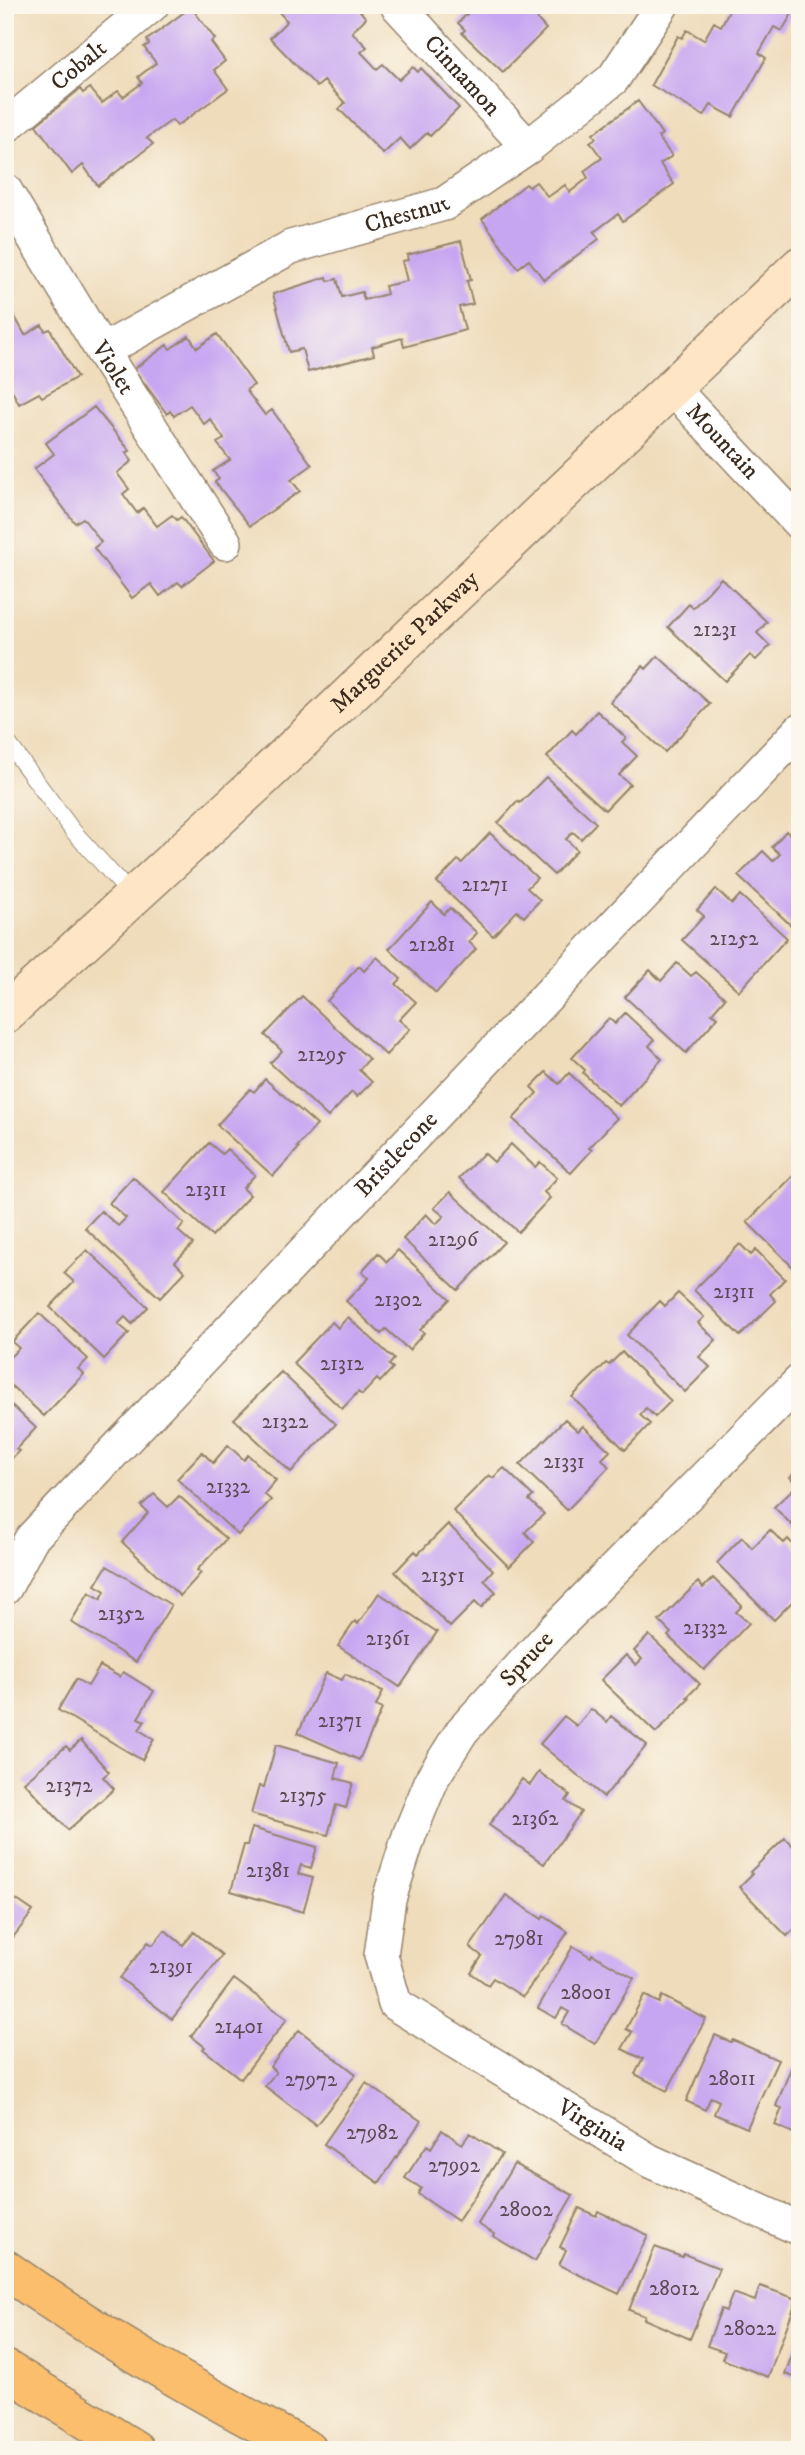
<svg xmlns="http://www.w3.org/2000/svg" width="805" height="2455" font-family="'IM FELL DW Pica',serif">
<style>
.building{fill:#c7a6f1}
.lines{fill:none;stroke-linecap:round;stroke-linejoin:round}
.lane-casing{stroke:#95836c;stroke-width:18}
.street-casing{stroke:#95836c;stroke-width:36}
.secondary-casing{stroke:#95836c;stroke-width:41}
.primary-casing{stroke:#95836c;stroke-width:41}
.lane{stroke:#fff;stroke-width:16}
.street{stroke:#fff;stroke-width:33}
.secondary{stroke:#fde5c5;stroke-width:38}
.primary{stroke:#fabe6d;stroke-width:38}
.labels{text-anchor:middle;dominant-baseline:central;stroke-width:5;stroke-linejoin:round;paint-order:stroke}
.number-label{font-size:21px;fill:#5e4953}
.street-label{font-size:24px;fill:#3b2a1e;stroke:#fbf7ec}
</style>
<rect width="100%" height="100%" fill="#fbf7ec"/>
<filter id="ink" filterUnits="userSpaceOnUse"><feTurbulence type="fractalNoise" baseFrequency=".0143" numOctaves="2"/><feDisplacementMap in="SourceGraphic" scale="14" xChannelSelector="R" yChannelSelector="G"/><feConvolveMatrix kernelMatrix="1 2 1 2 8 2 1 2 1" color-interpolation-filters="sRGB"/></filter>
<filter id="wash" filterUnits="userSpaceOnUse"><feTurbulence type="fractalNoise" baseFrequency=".00686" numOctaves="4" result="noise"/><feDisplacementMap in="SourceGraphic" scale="28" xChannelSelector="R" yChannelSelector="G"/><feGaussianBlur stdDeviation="1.57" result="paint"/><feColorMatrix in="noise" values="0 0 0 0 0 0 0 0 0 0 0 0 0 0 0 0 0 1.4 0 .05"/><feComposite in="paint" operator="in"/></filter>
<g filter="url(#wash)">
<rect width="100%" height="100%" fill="#efdcbb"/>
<g id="blocks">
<path class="building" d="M284,5h76l3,3 -3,3 6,7 -14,14 15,15 -6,5 16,17 6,-5 16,16 14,-13 5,5 3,-4 38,40 -29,28 -3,-3 -17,16 -10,-11 -17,16 -44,-45 6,-6 -21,-22 -7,6 -47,-49 17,-17 -9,-10z
M468,5h83l-14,14 9,10 -43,43 -41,-39 3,-3 -7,-7 14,-14z
M732,5h65l-15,26 -8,-4 -15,26 7,5 -33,59 -22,-12 -7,11 -53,-31 27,-49 4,2 5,-8 17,10 10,-18 7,4z
M191,7l24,32 -4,3 14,19 -11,9 14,19 -51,37 -5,-6 -25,18 6,6 -55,42 -15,-21 -11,9 -36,-49 44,-36 3,4 7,-5 12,15 16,-12 5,6 19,-14 -4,-6 18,-14 -12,-16 5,-3 -2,-4z
M638,101l24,33 -4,3 14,19 -12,8 14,20 -51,37 -5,-7 -24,18 5,7 -55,41 -15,-20 -11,8 -36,-49 44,-35 3,3 7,-5 12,15 17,-12 5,7 18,-14 -4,-7 18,-13 -12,-16 6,-4 -3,-4z
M461,241l10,39 -4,1 6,23 -14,3 6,23 -61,17 -2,-9 -30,9 2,8 -66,17 -6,-23 -13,3 -16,-58 54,-17 1,4 9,-2 5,18 20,-5 2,8 23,-6 -2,-8 22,-5 -5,-20 6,-1 -1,-5z
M14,315l11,20 17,-10 3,6 5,-2 27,48 -35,20 -3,-4 -20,11 -7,-13 -7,4v-75z
M217,334l37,51 -8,5 19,25 7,-5 40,55 -21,15 9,11 -50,35 -35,-44 4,-3 -6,-8 17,-11 -13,-17 7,-4 -14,-20 -6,5 -14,-19 -16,11 -4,-5 -3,3 -33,-45 33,-24 3,4 19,-13 8,12z
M94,407l36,44 -4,2 6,8 -15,12 12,16 -6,5 14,19 6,-5 14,18 15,-11 5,5 4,-3 33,44 -32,25 -4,-4 -18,14 -9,-12 -19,14 -38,-50 7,-6 -18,-24 -8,5 -41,-54 20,-15 -8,-11z
M721,578l46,44 -10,11 13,13 -14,14 -6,-5 -25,26 -57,-54 21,-23 4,4z
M658,656l52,48 -45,48 -55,-50 33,-36 3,3z
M597,711l29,27 -4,4 15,14 -18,19 11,9 -25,26 -58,-53 25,-27 4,4z
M546,777l50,46 -15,16 -8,-7 -7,7 11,11 -23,25 -56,-52 20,-22 2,2z
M786,831l14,12v79l-6,6 -56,-52 25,-25 10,10 7,-7 -8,-7z
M490,833l47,45 -10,10 13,12 -16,17 -7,-6 -24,25 -56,-54 21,-22 4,3z
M716,889l16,15 8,-9 47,43 -48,53 -57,-51 22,-24 -7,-6z
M432,902l12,12 6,-6 27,25 -8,9 7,7 -40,44 -47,-44z
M377,957l24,22 -5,5 20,18 -17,18 11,9 -24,26 -59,-54 32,-35 5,5z
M677,963l14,13 5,-4 29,26 -13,15 6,4 -32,36 -61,-56 25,-27 11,11z
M302,996l67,63 -10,11 13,12 -15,15 -5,-5 -24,25 -58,-54 12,-12 -17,-16z
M625,1013l29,27 -5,6 13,13 -43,47 -36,-33 2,-3 -13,-12 37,-40 6,6z
M546,1072l13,12 10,-11 48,45 -28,30 3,2 -21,23 -58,-54 24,-26 -6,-6z
M265,1079l52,46 -20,22 2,1 -26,28 -56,-51 33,-36 4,3z
M209,1143l13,11 5,-5 28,26 -12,13 7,7 -38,41 -48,-44z
M511,1144l24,23 5,-5 17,16 -13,14 6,6 -32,34 -59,-54 25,-25 10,9z
M794,1175l6,6v93l-53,-52z
M133,1177l51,47 -6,7 15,13 -18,18 10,10 -25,26 -75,-70 16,-17 17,15 8,-8 -17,-15z
M450,1192l54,50 -46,48 -55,-51 23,-25 10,10 8,-8 -10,-8z
M740,1244l11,11 5,-5 29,29 -15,15 6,7 -36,35 -46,-46z
M87,1250l61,57 -16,17 -7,-7 -7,7 11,9 -25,26 -54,-52 24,-25 -10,-9z
M398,1250l52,49 -30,31 4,3 -15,17 -23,-21 -5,5 -35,-33 23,-23 -7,-7 16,-18 9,9z
M678,1293l26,24 -6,6 18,17 -17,17 11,10 -25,25 -58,-57 33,-34 5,5z
M39,1313l49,46 -10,10 6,5 -40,42 -39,-36v-18l14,-14 -7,-6z
M348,1317l46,42 -5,6 4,3 -13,14 -3,-3 -15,16 -4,-3 -16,17 -49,-46 39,-41 6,6z
M622,1352l49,49 -16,16 -9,-9 -6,7 10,9 -25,26 -53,-53 34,-34 3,2z
M281,1372l55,52 -45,48 -57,-53z
M5,1399l31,29 -20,21 3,2 -14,14z
M565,1419l13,12 5,-5 27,25 -8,8 7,8 -42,43 -47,-45z
M228,1445l16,15 4,-5 28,25 -12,14 7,6 -33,35 -61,-56 25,-27 11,11z
M800,1467v66l-26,-26 23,-22 -7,-8z
M504,1468l29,28 -4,4 15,14 -19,18 9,10 -25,25 -56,-56 36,-36 4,3z
M154,1494l14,13 11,-11 47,43 -29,31 4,3 -21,23 -58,-54 26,-29 -7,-7z
M448,1524l45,46 -9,10 12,12 -15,16 -6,-6 -25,25 -55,-55 20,-21 3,3z
M770,1530l14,13 4,-4 12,13v42l-26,26 -57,-57 25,-26 10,11z
M107,1566l64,39 -35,57 -65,-40 18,-30 12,7 4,-8 -10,-6z
M713,1578l29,28 -6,6 13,11 -45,47 -36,-34 3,-3 -12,-12 39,-39 5,6z
M379,1593l58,39 -37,55 -62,-41 17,-25 3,3z
M649,1635l51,49 -13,13 2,2 -33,34 -55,-53 25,-25 10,10 6,-6 -8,-8z
M100,1666l20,11 3,-5 31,19 -16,27 7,3 -6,9 15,9 -12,21 -84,-50 18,-31 12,7z
M326,1673l16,7 3,-6 38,17 -7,15 6,3 -23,51 -61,-27z
M591,1709l16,13 4,-6 36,29 -43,52 -64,-53 24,-28 13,10z
M81,1740l28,32 -6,5 11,12 -46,41 -44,-48 42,-36 4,4z
M276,1745l63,18 -4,15 18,5 -7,25 -10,-3 -8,30 -77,-21 8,-28 5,1z
M539,1772l31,23 -4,6 15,11 -37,52 -55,-39 33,-46 8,6z
M252,1828l65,19 -6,21 -10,-3 -3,9 15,4 -10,34 -72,-21 13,-46h3z
M785,1838l15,15v57l-4,3 4,4v7l-13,12 -48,-49 13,-13 -2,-2z
M506,1895l36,24 2,-3 24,16 -45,65 -30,-19 -5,7 -17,-12 11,-17 -12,-9z
M14,1898l19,13 -28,37v-46l4,2z
M165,1930l18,15 11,-13 28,23 -50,64 -52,-41 28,-36 5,3z
M573,1946l18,11 1,-3 42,24 -39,66 -33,-20 7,-12 -7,-4 -6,10 -18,-10z
M234,1979l53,40 -46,60 -38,-30 2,-2 -14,-11z
M644,1995l15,8 3,-7 44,23 -39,72 -32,-17 8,-15 -21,-10 10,-17 -6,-3z
M299,2030l57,44 -40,51 -51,-39 11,-14 -6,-5z
M715,2035l16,7 2,-2 45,20 -31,68 -33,-14 5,-13 -8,-4 -6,13 -19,-9z
M791,2068l9,3v80l-7,-2 5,-14 -23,-10 7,-17 -6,-2z
M366,2083l55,38 -42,62 -55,-39z
M442,2130l20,14 8,-11 32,21 -44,67 -40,-27 3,-6 -16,-10 22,-33 4,3z
M514,2164l59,31 -38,66 -42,-25 1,-2 -16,-10z
M579,2208l17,8 2,-5 50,24 -29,59 -60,-29 7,-15 -6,-3z
M655,2247l27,10 2,-3 35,14 -29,71 -46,-20 1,-3 -16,-6z
M760,2286l37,13 -29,78 -46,-18 3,-7 -18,-6 14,-37 5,2 7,-18 22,8z
M800,2334v45l-15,-5z"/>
</g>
</g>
<g filter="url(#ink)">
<use href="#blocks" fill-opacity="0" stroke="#95836c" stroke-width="2"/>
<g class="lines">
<defs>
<path id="lane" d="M5,739l68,92 60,66"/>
<g id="street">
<path id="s1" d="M397,5l131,142"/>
<path id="s2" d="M5,127l147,-122"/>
<path id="s3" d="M5,190l97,161 123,192"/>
<path id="s4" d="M102,351l189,-104 153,-43 84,-57 85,-68 49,-74"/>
<path id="s5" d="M673,389l127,135"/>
<path id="s6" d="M800,1381l-247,250 -91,100 -29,46 -23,56 -21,66 -8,56 14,49 255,157 150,68"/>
<path id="s7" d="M5,1588l26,-49 769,-809"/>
</g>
<g id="secondary">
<path id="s8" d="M5,1014l253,-232 542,-516"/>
</g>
<path id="primary" d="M5,2269c96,68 199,126 303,181
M5,2369l130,81"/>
</defs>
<use href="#lane" class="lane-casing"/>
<use href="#street" class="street-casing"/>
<use href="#secondary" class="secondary-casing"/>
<use href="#primary" class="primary-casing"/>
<use href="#lane" class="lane"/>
<use href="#street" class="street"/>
<use href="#secondary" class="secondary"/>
<use href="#primary" class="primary"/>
</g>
</g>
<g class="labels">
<g class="number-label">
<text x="715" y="630">21231</text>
<text x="485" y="885">21271</text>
<text x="734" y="939">21252</text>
<text x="432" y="945">21281</text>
<text x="322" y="1055">21295</text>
<text x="206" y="1190">21311</text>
<text x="453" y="1240">21296</text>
<text x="734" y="1292">21311</text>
<text x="398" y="1300">21302</text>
<text x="342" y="1364">21312</text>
<text x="285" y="1422">21322</text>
<text x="564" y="1462">21331</text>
<text x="228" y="1487">21332</text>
<text x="443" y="1576">21351</text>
<text x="121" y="1614">21352</text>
<text x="705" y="1628">21332</text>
<text x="388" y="1639">21361</text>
<text x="340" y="1721">21371</text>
<text x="69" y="1786">21372</text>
<text x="303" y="1796">21375</text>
<text x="535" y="1819">21362</text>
<text x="268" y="1871">21381</text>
<text x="519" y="1939">27981</text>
<text x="171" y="1967">21391</text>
<text x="586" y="1993">28001</text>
<text x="239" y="2027">21401</text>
<text x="732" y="2079">28011</text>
<text x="311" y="2080">27972</text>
<text x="372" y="2133">27982</text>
<text x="454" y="2166">27992</text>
<text x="526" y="2210">28002</text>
<text x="674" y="2289">28012</text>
<text x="750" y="2329">28022</text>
</g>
<g class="street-label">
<text stroke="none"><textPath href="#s2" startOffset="96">Cobalt</textPath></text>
<text stroke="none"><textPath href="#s1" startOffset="96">Cinnamon</textPath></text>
<text stroke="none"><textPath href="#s4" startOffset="336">Chestnut</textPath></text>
<text stroke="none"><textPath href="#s3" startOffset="208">Violet</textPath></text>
<text stroke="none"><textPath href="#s5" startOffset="72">Mountain</textPath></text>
<text stroke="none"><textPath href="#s8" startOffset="546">Marguerite Parkway</textPath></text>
<text stroke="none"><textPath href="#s7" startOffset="586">Bristlecone</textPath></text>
<text transform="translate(527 1659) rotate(-47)">Spruce</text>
<text stroke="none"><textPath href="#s6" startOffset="1010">Virginia</textPath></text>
</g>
</g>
<rect width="805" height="2455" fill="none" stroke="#fbf7ec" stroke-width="28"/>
</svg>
